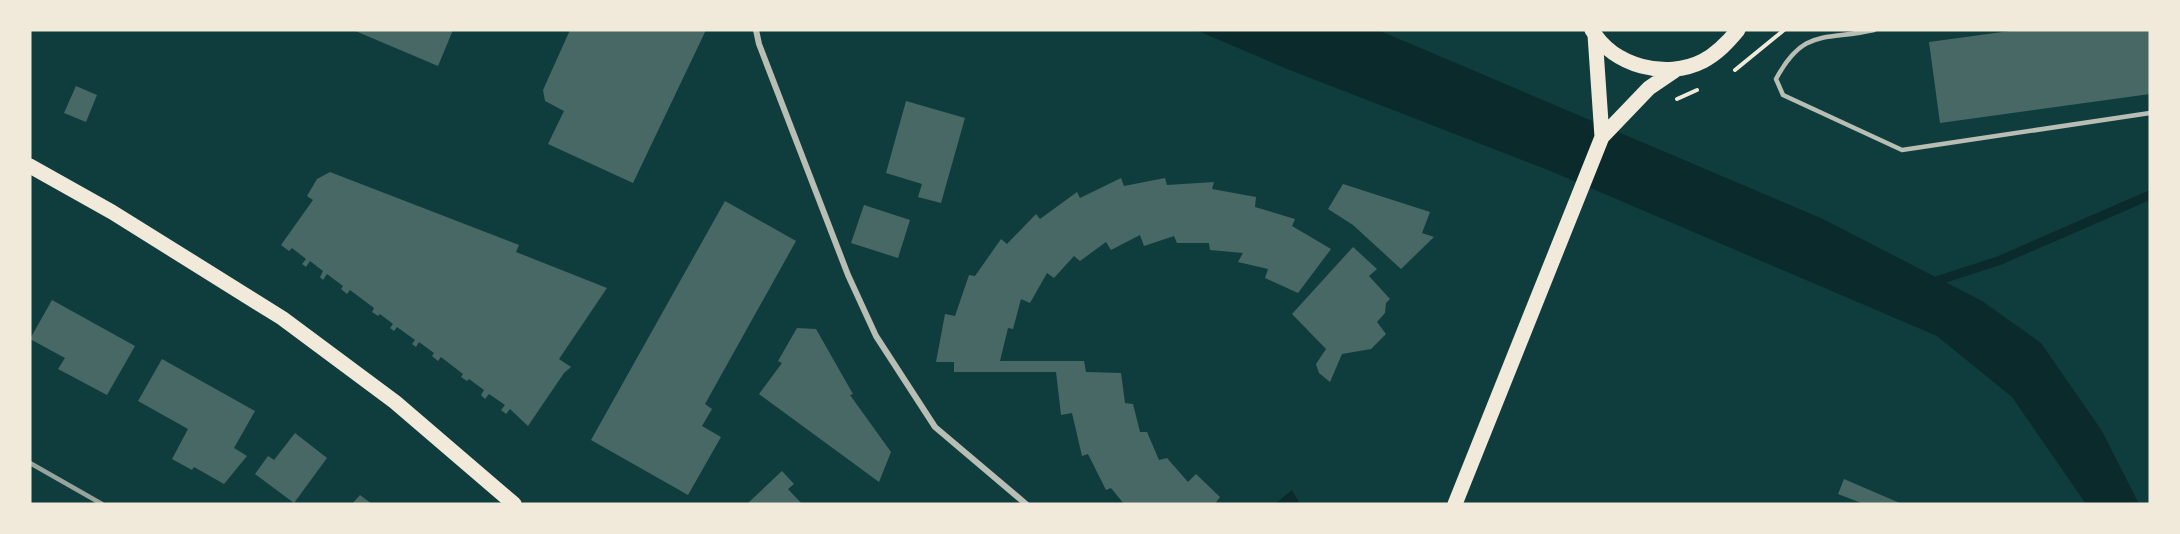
<svg xmlns="http://www.w3.org/2000/svg" width="2180" height="534" font-family="'Titillium Web',sans-serif">
<style>
.water{fill:#0a2a2b}
.lines{fill:none;stroke-linecap:round;stroke-linejoin:round}
.stream{stroke:#0a2a2b;stroke-width:9}
.building{fill:#486865}
.path{stroke:#f1e9da;stroke-width:4}
.service{stroke:#b8beb3;stroke-width:4.5}
.minor{stroke:#b8beb3;stroke-width:6}
.primary{stroke:#f1e9da;stroke-width:15}
.rail{stroke:#97a49c;stroke-width:4.5}
</style>
<rect width="100%" height="100%" fill="#0f3d3e"/>
<path class="water" d="M1196,30h182l445,189 159,82 59,42 61,88 37,73h-53l-74,-107 -75,-61 -384,-164 -266,-103z
M1292,490l8,14h-25z"/>
<g class="lines">
<path class="stream" d="M1930,283l68,-22 152,-66"/>
</g>
<path class="building" d="M353,30h100l-15,36z
M570,30h136l-73,153 -85,-39 16,-33 -19,-10 -2,-11z
M2017,30h133v64l-210,29 -11,-81z
M76,86l21,9 -11,27 -22,-9z
M906,101l59,17 -24,85 -23,-6 4,-13 -36,-11z
M330,172l189,73 -3,7 91,36 -48,71 12,8 -7,6 -36,53 -18,-17 -4,5 -5,-4 4,-5 -16,-11 -4,5 -4,-4 3,-5 -15,-11 -2,2 -6,-4 2,-3 -22,-17 -3,4 -6,-5 2,-3 -15,-11 -3,5 -4,-3 3,-4 -18,-13 -3,4 -4,-3 3,-4 -13,-10 -2,2 -6,-4 2,-4 -24,-18 -3,4 -6,-5 2,-3 -16,-12 -4,6 -3,-3 3,-6 -13,-10 -4,6 -4,-3 4,-5 -14,-11 -3,3 -8,-6 32,-45 -6,-4 10,-17z
M1121,178l3,8 41,-8 2,7 47,-3 -2,7 44,8 -1,10 40,12 -3,7 39,23 -33,44 -33,-15 3,-9 -30,-7 5,-9 -33,-3 -1,-7h-32l-3,-7 -30,10 -4,-11 -29,15 -5,-8 -26,19 -6,-5 -20,22 -7,-5 -17,30 -9,-4 -8,30 -5,-1 -8,33h84l2,11 35,1 4,30 8,1 7,28h7l12,28 8,-2 21,24 8,-8 24,23 -5,7h-91l-13,-16 -5,2 -18,-36 -6,2 -10,-43 -11,2 -5,-43h-102v-10h-18l9,-48 10,2 14,-41 6,1 26,-37 6,5 29,-30 4,5 37,-27 3,6z
M1343,184l87,28 -8,21 12,4 -33,32 -48,-44 -25,-16z
M725,201l71,40 -91,163 7,5 -10,17 19,11 -33,58 -97,-55z
M864,205l46,15 -12,38 -47,-15z
M1353,247l24,22 -8,7 21,23 -4,4 -1,10 -8,9 9,12 -15,15 -29,5 -12,28 -11,-9 -3,-9 10,-15 -34,-35z
M52,300l83,46 -28,49 -49,-26 7,-11 -35,-19z
M797,328l19,1 37,65 -3,1 41,57 -12,30 -120,-88 23,-31 -4,-2z
M162,359l93,52 -21,37 13,8 -23,28 -30,-17 -2,3 -20,-11 16,-30 -50,-28z
M295,433l32,25 -33,45 -39,-29 13,-18 6,4z
M782,471l12,13 -6,5 14,15h-55z
M1844,479l58,25h-38l-26,-10z
M360,495l12,9h-20z"/>
<g class="lines">
<path class="path" d="M1735,70l49,-40
M1677,99l20,-9"/>
<path class="service" d="M1874,30c-49,11 -70,-3 -98,49l7,16 119,55 248,-37"/>
<path class="minor" d="M756,30l3,14 89,231 28,61 59,91 91,77"/>
<path class="primary" d="M1592,30c21,36 74,50 111,31 15,-8 25,-19 35,-31
M1595,35l7,102
M30,166l82,46 170,106 113,84 119,102
M1455,504l147,-367 47,-49 28,-19"/>
<path class="rail" d="M30,463l72,41"/>
</g>
<rect width="2180" height="534" fill="none" stroke="#f1e9da" stroke-width="63"/>
</svg>
